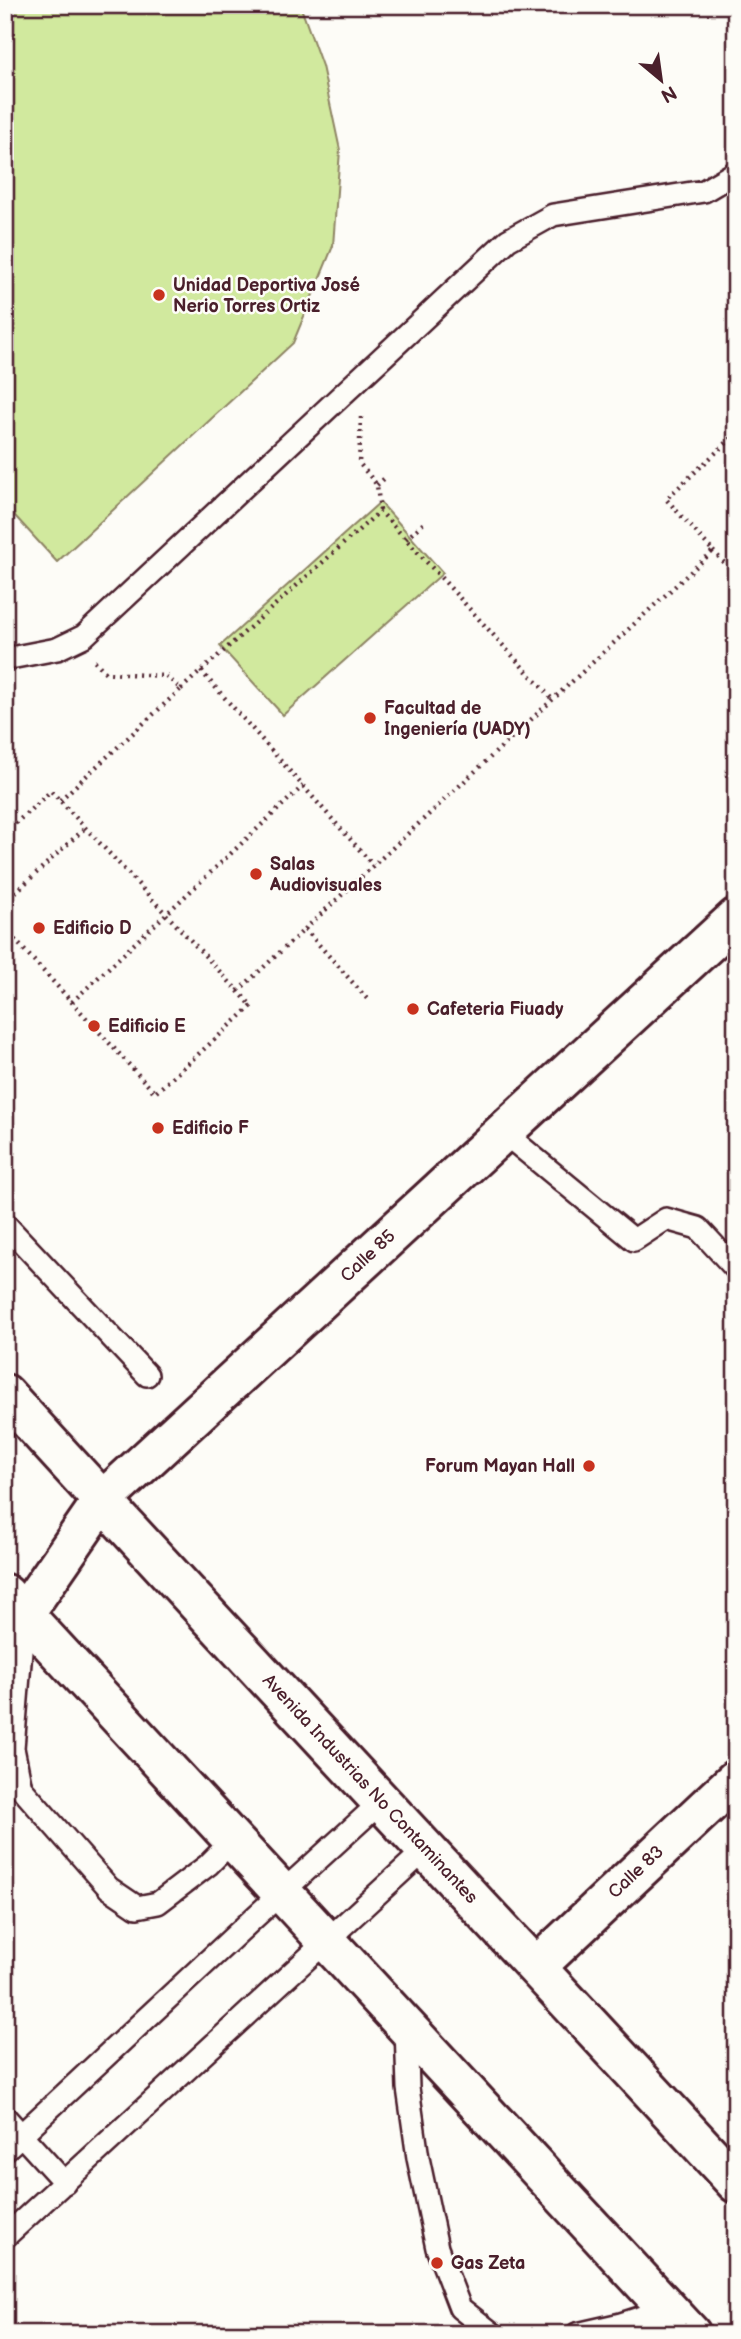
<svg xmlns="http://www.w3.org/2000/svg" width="741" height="2339" font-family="'Balsamiq Sans',sans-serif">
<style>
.green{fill:#d1e99e;stroke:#8e8464;stroke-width:2}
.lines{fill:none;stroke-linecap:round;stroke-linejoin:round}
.lane-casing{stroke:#4a1f2b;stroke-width:26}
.street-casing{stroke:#4a1f2b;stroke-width:44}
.secondary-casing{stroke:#4a1f2b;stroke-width:44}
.path{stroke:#4a1f2b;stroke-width:4.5;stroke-dasharray:2 5;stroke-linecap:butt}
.lane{stroke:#fdfcf7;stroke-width:21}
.street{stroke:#fdfcf7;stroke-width:38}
.secondary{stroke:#fdfcf7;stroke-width:38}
.poi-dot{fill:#c8321e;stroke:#fdfcf7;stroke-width:2.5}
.labels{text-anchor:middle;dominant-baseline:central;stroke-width:5;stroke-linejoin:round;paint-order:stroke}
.poi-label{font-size:18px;font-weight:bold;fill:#4a1f2b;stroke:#fdfcf7;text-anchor:start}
.street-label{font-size:18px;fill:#4a1f2b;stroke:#fdfcf7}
</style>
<rect width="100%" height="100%" fill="#fdfcf7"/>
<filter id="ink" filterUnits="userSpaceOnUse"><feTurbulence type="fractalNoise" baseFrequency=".0143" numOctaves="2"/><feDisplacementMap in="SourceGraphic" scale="14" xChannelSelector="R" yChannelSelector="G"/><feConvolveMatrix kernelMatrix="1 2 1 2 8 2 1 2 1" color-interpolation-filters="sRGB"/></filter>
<g filter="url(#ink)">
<path class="green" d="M5,5h295l22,61 18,84 -7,96 -40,97 -236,219 -52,-57z
M380,502l63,71 -160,142 -63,-69z"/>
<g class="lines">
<defs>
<path id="lane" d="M5,659l52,-10 27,-13 424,-396 45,-25 151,-24 32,-19
M503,1132l131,108 32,-21 32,9 38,41
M5,1224l142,151
M24,1614l-11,134 8,40 88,100 28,19 21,-4 50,-38 25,-25
M406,2027l2,61 10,70 19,90 23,60 33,26
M5,2117l60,66
M5,2150l250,-233 126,-115
M5,2237l420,-387
M577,2334l44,-10 47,-15"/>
<path id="street" d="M24,1614l78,-113 634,-583
M537,1966l199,-187"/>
<path id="secondary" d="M5,1394c241,266 488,525 731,789
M5,1594l686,740"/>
</defs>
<use href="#lane" class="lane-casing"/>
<use href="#street" class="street-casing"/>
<use href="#secondary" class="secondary-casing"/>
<path class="path" d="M361,417l-2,46 18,22 3,26
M377,485l9,-8
M406,539l20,-18
M713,551l23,24
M201,671l172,194
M181,689l199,-178 172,188
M60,800l121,-111 -15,-13 -60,-3 -12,-13
M5,833l46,-42 201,215 -97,87 -150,-164
M5,902l80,-74
M305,929l65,73
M238,991l475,-440 -47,-52 70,-65
M72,1002l231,-216"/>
<use href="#lane" class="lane"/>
<use href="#street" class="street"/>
<use href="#secondary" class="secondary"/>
</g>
</g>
<g class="poi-dot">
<circle cx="159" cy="295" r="7"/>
<circle cx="370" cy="718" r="7"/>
<circle cx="256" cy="874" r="7"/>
<circle cx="39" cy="928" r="7"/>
<circle cx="413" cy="1009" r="7"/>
<circle cx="94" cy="1026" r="7"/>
<circle cx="158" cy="1128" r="7"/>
<circle cx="589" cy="1466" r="7"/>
<circle cx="437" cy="2263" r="7"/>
</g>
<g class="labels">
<g class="poi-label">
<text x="173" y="285">Unidad Deportiva José<tspan x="173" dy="21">Nerio Torres Ortiz</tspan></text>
<text x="384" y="708">Facultad de<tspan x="384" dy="21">Ingeniería (UADY)</tspan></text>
<text x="270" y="864">Salas<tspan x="270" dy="21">Audiovisuales</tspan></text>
<text x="53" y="928">Edificio D</text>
<text x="427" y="1009">Cafeteria Fiuady</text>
<text x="108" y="1026">Edificio E</text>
<text x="172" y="1128">Edificio F</text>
<text x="575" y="1466" text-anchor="end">Forum Mayan Hall</text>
<text x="451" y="2263">Gas Zeta</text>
</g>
<g class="street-label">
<text transform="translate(368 1256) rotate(-43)">Calle 85</text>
<text transform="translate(370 1789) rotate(47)">Avenida Industrias No Contaminantes</text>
<text transform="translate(636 1872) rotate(-43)">Calle 83</text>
</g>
</g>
<rect width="741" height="2339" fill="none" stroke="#fdfcf7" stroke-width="28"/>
<rect x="14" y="14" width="713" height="2311" fill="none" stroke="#4a1f2b" stroke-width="2.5" filter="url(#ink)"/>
<g transform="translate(661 80) rotate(151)" stroke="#fdfcf7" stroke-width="5" paint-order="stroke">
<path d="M0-5L12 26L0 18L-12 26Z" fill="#4a1f2b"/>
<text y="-10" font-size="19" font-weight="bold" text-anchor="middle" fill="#4a1f2b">N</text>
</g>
</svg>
